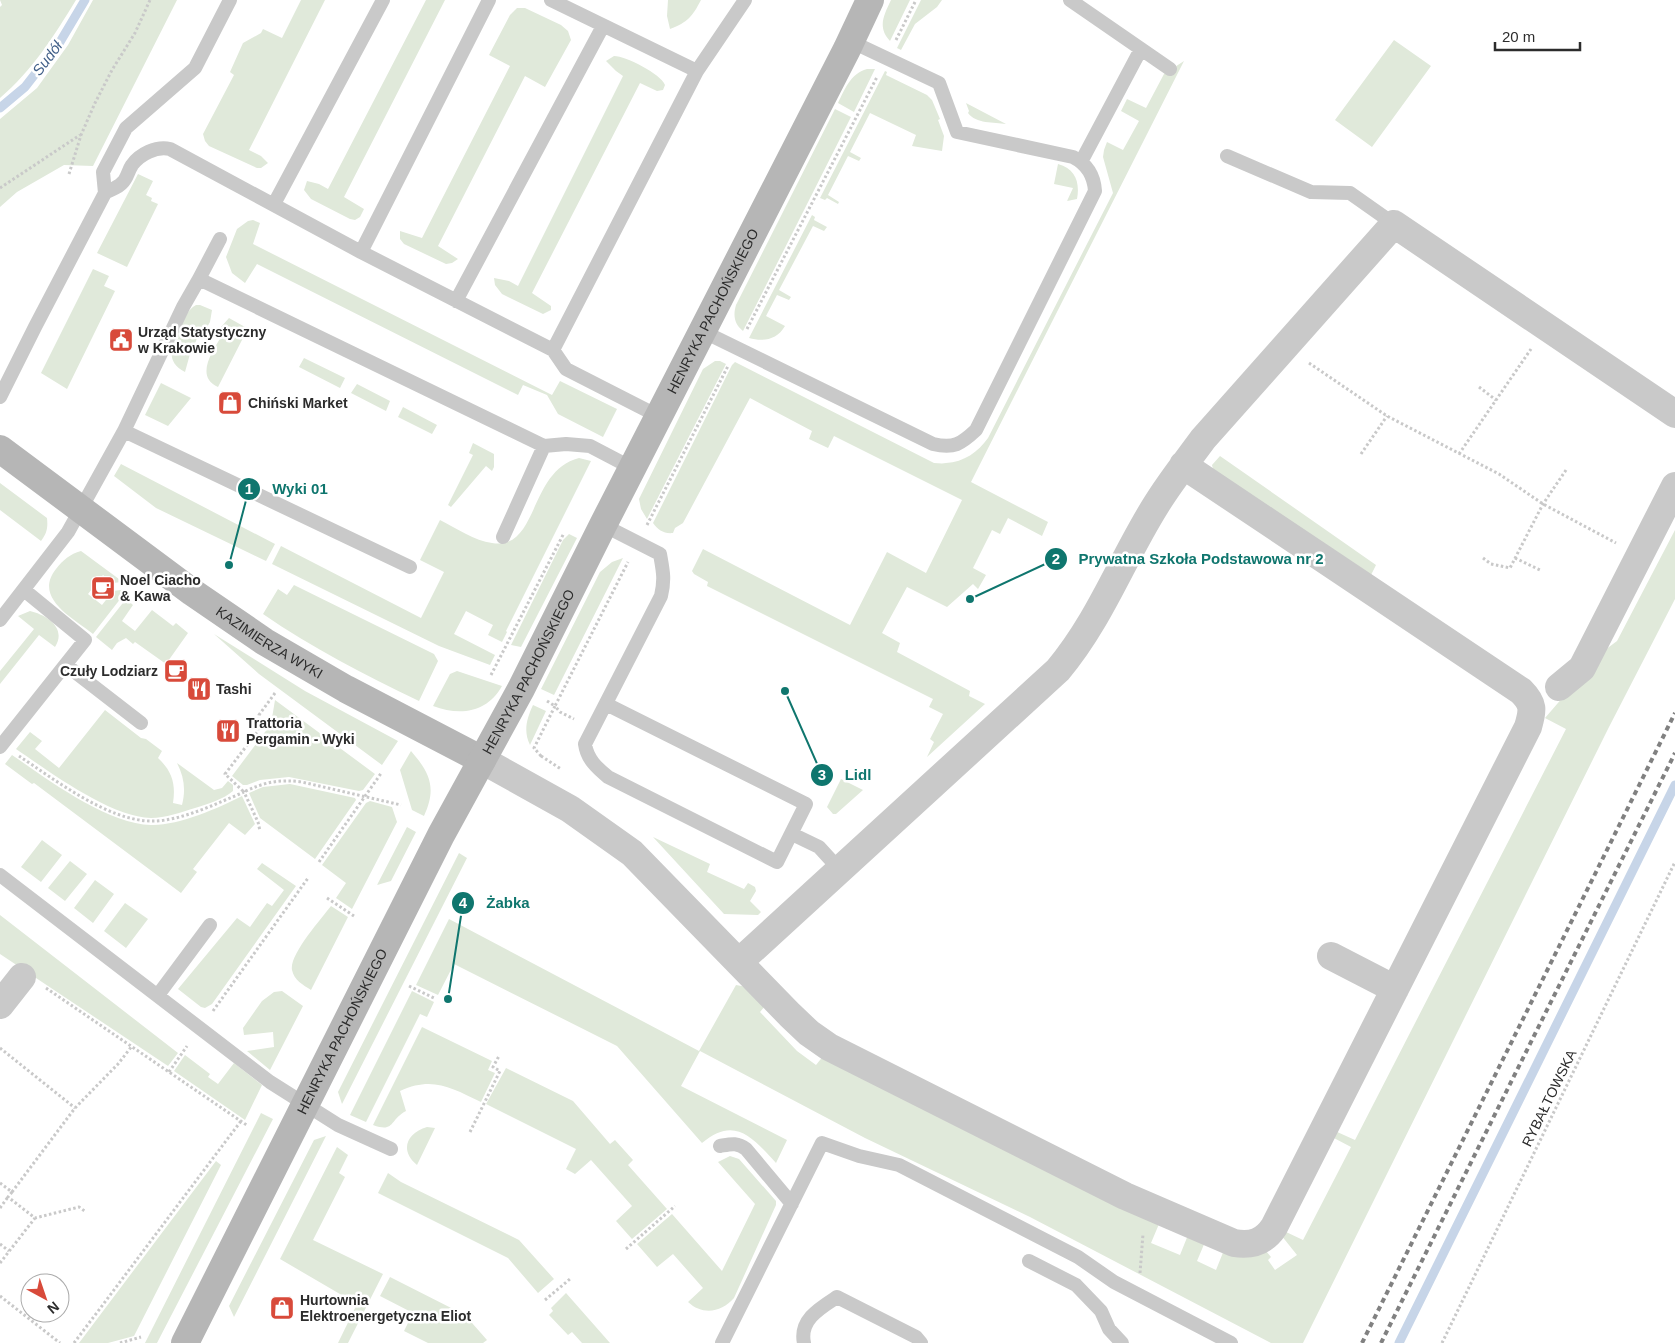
<svg xmlns="http://www.w3.org/2000/svg" width="1675" height="1343" font-family="Arial,sans-serif">
<style>
.green{fill:#e0e9da}
.lines{fill:none;stroke-linecap:round;stroke-linejoin:round}
.stream{stroke:#c7d5e8;stroke-width:9}
.path{stroke:#c9c9c9;stroke-width:3;stroke-dasharray:2.5 2.5;stroke-linecap:butt}
.lane{stroke:#c9c9c9;stroke-width:14}
.street{stroke:#c9c9c9;stroke-width:28}
.secondary{stroke:#b6b6b6;stroke-width:28}
.rail{stroke:#818181;stroke-width:4;stroke-dasharray:5 4;stroke-linecap:butt}
.labels{text-anchor:middle;dominant-baseline:central;stroke-width:5;stroke-linejoin:round;paint-order:stroke}
.street-label{font-size:14px;fill:#2c2c2c;stroke:#fff}
.poi-label{font-size:14px;font-weight:bold;fill:#2c2c2c;stroke:#fff;text-anchor:start}
.water-label{font-size:15px;font-style:italic;fill:#415f88;stroke:#fff}
.leader{fill:none;stroke:#0f766e;stroke-width:2}
.callout-dot{fill:#0f766e;stroke:#fff;stroke-width:2}
.mark-label{font-size:15px;text-anchor:middle;font-weight:bold;fill:#fff}
.callout-label{font-size:15px;text-anchor:middle;font-weight:bold;fill:#0f766e;stroke:#fff;stroke-width:5;stroke-linejoin:round;paint-order:stroke}
</style>
<rect width="100%" height="100%" fill="#fff"/>
<path class="green" d="M0,0h76c-22,36 -44,71 -76,98v-91l2,-2z
M93,0h84l-84,166 -29,-1 -47,27 -17,15v-88l37,-31 31,-43z
M301,0h24l-76,150 12,6 7,7 -7,5h-4l-48,-22 -4,-5 -2,-7 31,-59 -4,-3 13,-29 18,-10 2,-4 19,9z
M426,0h19l-101,197 20,12 -4,8 -5,3 -5,-1 -39,-20 -7,-9 3,-9 12,3 9,5z
M668,0h33c-9,17 -13,22 -31,29l-3,-13z
M891,0h19l-20,41c-13,-14 -6,-26 1,-41z
M921,0h21l-5,7 -22,17 -14,26 -4,-2z
M517,8h8l36,17 7,6 3,9 -26,47 -20,-11 -87,170 20,13 -6,4 -6,1 -42,-20 -4,-5v-8l22,7 88,-172 -21,-11 21,-40z
M1394,40l37,26 -59,81 -37,-27z
M614,56c12,0 47,18 51,29l-2,5 -6,1 -17,-8 -108,210 19,13v4l-8,4 -41,-20 -7,-9 -1,-7 15,3 9,5 105,-210 -7,-5 -10,-10z
M1184,61l-213,421 77,40 -6,14 -34,-18 -8,16 -8,-4 -19,38 13,7 -8,14 -5,-5 -26,23 -40,-20 -25,46 18,10 -3,9 73,39 -1,5 16,8 -58,53 7,-15 -4,-3 13,-25 -14,-7 4,-8 -226,-113 1,-4 -14,-8 -2,-3 11,-22 147,76 37,-73 39,21 36,-73 -128,-64 -6,12 -19,-9 3,-8 -62,-33 -67,125 -8,5 -2,5c-9,1 -15,-3 -20,-10l79,-158 3,-3 199,101c4,0 8,1 12,0 18,-1 32,-11 42,-25l125,-245 -10,-36 1,-7 3,-8 16,8 16,-29 -18,-10 6,-12 19,9 18,-34z
M867,69h8l-21,43 -16,-9c7,-14 12,-29 29,-34z
M885,71l2,1 -1,3 41,20 5,5 8,19 -2,1 6,16 -2,15 -30,-5 4,-11 -46,-22 -20,39 11,6 -2,3 -11,-5 -20,39 11,7 -1,2 -11,-6 -2,2 -5,-2z
M966,103l40,21c-12,-2 -30,0 -38,-11l1,-2z
M835,109l16,8 -108,214c-9,-7 -10,-16 -7,-26z
M1058,164c18,5 22,19 19,35l-10,2 6,-13 -19,-4z
M138,174l15,7 -7,14 6,3 -1,3 7,3 -31,63 -30,-14z
M812,215l3,2 -1,3 13,7 -3,4 -11,-5 -34,64 12,7 -2,3 -12,-5 -11,21 19,10c-8,14 -22,16 -36,12z
M253,220l7,3 -7,21 299,151 8,-14 57,28 -14,28 -45,-23 -11,-19 -24,-10 -5,10 -261,-131 -12,19 -13,-10 -6,-16 11,-28 11,-8z
M93,269l16,7 -5,10 11,5 -48,98 -26,-16z
M196,305h4l12,5 -2,12 -4,7 -4,-1 -12,26 -5,18c-21,-11 -13,-27 -5,-44 4,-9 7,-18 16,-23z
M229,318l16,9 -2,11 -25,49c-23,-10 -6,-35 3,-50l-4,-2 3,-7z
M304,358l41,20 -5,10 -41,-21z
M715,361h5l6,3 -79,155 -6,-10 -2,-10 64,-130z
M161,383l30,15 -23,28 -23,-11z
M357,384l33,17 -4,10 -35,-18z
M403,407l34,18 -5,9 -34,-17z
M473,443l21,11v13l-2,4 -6,-5 -35,41 -3,-2 25,-50 -4,-2z
M1220,456l156,109 -6,12 -157,-108 -1,-4z
M579,458l12,3 -85,170 1,1 -5,10 -14,-7 5,-10 -27,-14 -12,23 41,21 -5,10 -51,-19 -167,-82 9,-18 140,72 23,-46 -24,-12 20,-40c16,8 35,21 52,23 47,8 36,-72 87,-85z
M121,464l154,80 -9,17 -110,-53 -42,-32z
M0,483l47,35c1,10 0,15 -6,23l-41,-31z
M1675,530v69l-66,128 -306,616h-32l-241,-126 -165,-79 -165,-87 -19,35 106,54 -11,23c-23,-25 -41,-48 -74,-20l-85,-97 -163,-82 -16,31 -22,-10 33,-66 250,132 37,-66 11,2 19,18 -6,7 37,39 19,14 8,-10 335,169 -8,19 29,12 8,-20 17,7 -8,19 19,9 8,-20 42,1 5,6 -3,3 7,10 22,-15 -16,-20 3,-4 19,9 48,-93 -19,-10 3,-6 20,9 211,-411 -21,-11 56,-65 16,-12z
M569,534l8,4 -56,109 -10,-2 52,-105z
M81,551l42,31 -11,1 -9,-8 -15,19 14,11 11,-14 15,-2 -35,45c-20,-16 -60,-36 -37,-65 7,-9 14,-15 25,-18z
M623,558l-69,137 -13,-6 59,-117 12,-10z
M294,585l140,69 4,7 -19,40c-54,-26 -107,-53 -156,-87l15,-25 9,6z
M126,599l7,6 -11,16 13,10 17,-21 21,16 3,-3 12,10 -22,31 -31,-22 -2,2 -7,-6 -9,5 -5,7 -16,-13z
M30,611c17,4 37,17 25,36l-16,-12 -39,49v-13l34,-42 -16,-13z
M214,634l91,57 93,50 -16,24 -123,-91z
M457,671l45,15c-15,27 -42,30 -69,20l17,-32z
M275,700l100,74 -12,16 -4,1 -70,-14 -29,3 -13,5h-4l-11,-9 39,-52z
M533,705l13,6 -16,34c-7,-14 -3,-27 3,-40z
M105,710l36,28 5,1 16,12 -4,7c14,13 18,26 15,45l9,2c4,-16 2,-28 -5,-42l37,27 8,-2 6,-7 5,4v6c-9,8 -25,13 -38,17 -13,4 -30,10 -44,10 -41,-1 -101,-46 -135,-69l14,-17 12,9 -7,8 24,19z
M411,751c19,22 26,37 13,65l-12,-6 -12,-40z
M12,755c35,24 95,69 139,70 26,1 68,-17 91,-29l13,28 -10,11 -16,-12 -36,46 4,3 -16,21 -147,-110 -2,1 -27,-20z
M841,779l22,11 -27,24h-3l-6,-7z
M290,784l65,14 1,2 -41,59 -55,-41 -11,-25 14,-6z
M370,801l22,6 5,15 -45,87 -16,-11 10,-15 -24,-18 44,-62z
M407,827l9,5 -25,49 -14,4z
M653,837l57,27 -3,8 37,17 4,-6 7,4 1,4 -6,10 11,11 -3,3 -34,-1z
M42,840l20,15 -21,27 -20,-15z
M459,853l8,5 -125,246 -4,-12z
M70,861l17,13 -22,27 -17,-13z
M262,863l34,23 -84,118 -7,4 -4,-1 -23,-18 59,-71 13,9 17,-24 5,3 12,-16 -27,-21z
M95,880l19,14 -21,29 -19,-15z
M125,903l23,16 -22,29 -22,-17z
M331,906l17,11 -37,73c-8,-5 -17,-10 -19,-20 -3,-15 29,-51 39,-64z
M0,915l178,138 -10,13 -168,-112z
M282,991l21,15 -33,64 -23,-19 27,-4 -1,-15 -29,3 -1,-7 19,-27 12,-9z
M412,991l22,11 -7,15 -7,-3 -54,108 -16,-7z
M422,1027l70,34 -4,9 7,3 -14,29c-30,-14 -48,-26 -81,-11l6,20c-17,9 -11,22 -33,14z
M185,1055l25,19 -2,3 10,7 16,-21 28,22 -17,35 -71,-49z
M506,1068l67,33 37,43 5,-4 18,20 -5,5 39,44 -35,30 -16,-18 16,-15 -41,-46 -16,14 -9,-5 10,-20 -90,-45z
M261,1113l12,6 -116,224h-12z
M427,1127l8,1 -18,37c-18,-15 -10,-32 10,-38z
M326,1136l-92,181 -5,-11 85,-166z
M337,1147l11,8 -9,18 6,4 -32,63 70,34 -35,69h-10l19,-39 -77,-45z
M730,1156l9,3 37,42v4l-42,93c-12,14 -31,18 -46,4l15,-14 -30,-34 -16,13 -20,-23 35,-30 50,57 33,-67 -37,-42z
M216,1161l5,4 -87,171 -26,7h-29z
M388,1173l13,9 118,58 35,39 -16,14 -30,-35 -130,-65z
M390,1277l75,38 22,25 -4,3h-55l-24,-12 9,-18 -33,-17z
M566,1293l44,50h-28l-10,-11 -4,3 -19,-20 4,-4 -2,-3z"/>
<g class="lines">
<path class="stream" d="M0,108l25,-21 35,-45 25,-42
M1399,1343l276,-558"/>
<path class="path" d="M896,40l20,-40
M69,174l12,-39 14,-32 17,-33 23,-37 15,-33
M0,188l80,-53
M747,329l130,-252
M1309,363l78,53 112,58 44,30 73,39
M1479,387l17,13
M1361,454l26,-38
M1459,454l72,-105
M647,525l81,-159
M1483,558l8,6 19,4 33,-64 23,-34
M1515,558l25,12
M491,675l73,-142
M275,693l-16,22 -1,16 -33,43 19,18c20,-10 36,-13 58,-10l99,23
M547,701l8,5 73,-144
M19,756c35,23 90,66 134,65 28,0 65,-18 91,-29l14,30 2,9
M541,756l20,13
M541,756l-7,-8 21,-42 5,6 14,7
M319,862l63,-90
M327,898l27,18
M409,986l27,13
M46,988l202,138
M213,1011l95,-133
M0,1048l75,60
M169,1072l18,-26
M470,1132l30,-61 -7,-4 6,-11
M0,1183l12,9 63,-84 43,-44 14,-18
M12,1192l-4,5 27,21 44,-11 7,5
M0,1208l8,-11
M0,1244l9,7
M626,1249l49,-43
M0,1263l35,-45
M1140,1273l3,-39
M0,1296l60,47
M545,1300l25,-21
M74,1343l167,-222
M120,1343l21,-6
M1442,1343l233,-481"/>
<path class="lane" d="M551,0l146,71
M1070,0l100,69
M1227,156l84,36 39,1 44,31
M1081,162l60,-113
M105,193l-2,-21 23,-44 69,-60 35,-68
M274,204l109,-204
M361,252l128,-252
M199,279l21,-40
M456,301l147,-275
M702,331l231,113c21,5 28,0 43,-14l119,-239c-1,-15 -8,-27 -22,-34l-116,-25 -18,-49 -89,-42
M553,350l144,-279 48,-71
M0,397l35,-70 70,-134c5,-3 14,-6 17,-10 5,-4 6,-12 10,-18 8,-11 24,-19 38,-16l191,103 192,98 13,19 92,47
M124,431l59,-124 16,-28 345,167 22,-2 24,2 42,22
M603,525l57,29c3,17 5,25 1,42l-76,148c2,15 12,24 23,33l169,85 29,-58 -200,-100
M503,537l41,-91
M0,620l68,-88 56,-101 286,136
M66,665l75,58
M0,747l85,-107 -61,-50
M792,834l27,13 21,23
M0,875l270,207 68,43 53,24
M158,995l52,-70
M720,1146c11,-2 17,-4 26,3l46,55
M1029,1261l47,24 25,26 8,18 13,14
M722,1343l100,-200 37,13 40,9 179,92 36,25 117,61
M804,1343c-5,-23 16,-35 33,-46l79,40 5,6"/>
<path class="street" d="M1559,687l23,-19 93,-182
M482,760l88,49 62,44 158,162 19,18 20,14 296,149 109,47c18,3 30,-1 40,-16l254,-500c5,-17 6,-23 -7,-36l-338,-226
M1331,956l64,33
M739,962l319,-292c42,-50 64,-111 98,-165 14,-23 31,-44 47,-66l191,-215 281,190
M0,1005l22,-28"/>
<g class="secondary">
<path id="s1" d="M0,449l192,143 73,50 81,47 136,71"/>
<path id="s2" d="M185,1343l256,-508 80,-146 82,-164 244,-476 23,-49"/>
</g>
<path class="rail" d="M1362,1343l313,-630
M1381,1343l294,-590"/>
</g>
<defs>
<symbol id="civic-square" viewBox="-11 -11 22 22"><rect x="-9" y="-9" width="18" height="18" rx="4" fill="#d84a3a" stroke="#fff"/><path d="M-.6-6.5H3V-4.5H.6V-3L4-1V1h2V6H-6V1h2V-1L-.6-3ZM-1.2 2.5V6h2.4V2.5Z" fill="#fff"/></symbol>
<symbol id="shop-square" viewBox="-11 -11 22 22"><rect x="-9" y="-9" width="18" height="18" rx="4" fill="#d84a3a" stroke="#fff"/><path d="M-5-2.5h2.3a2.7 3.5 0 0 1 5.4 0H5L5.5 6h-11ZM-1.5-2.5h3a1.5 2.3 0 0 0-3 0Z" fill="#fff"/></symbol>
<symbol id="cafe-square" viewBox="-11 -11 22 22"><rect x="-9" y="-9" width="18" height="18" rx="4" fill="#d84a3a" stroke="#fff"/><path d="M-5.5-4.5H6V0H3Q3 3.5 0 3.5H-2.5Q-5.5 3.5-5.5 0ZM3-3.2v2h1.7v-2ZM-6 4.5H4V6H-6Z" fill="#fff"/></symbol>
<symbol id="restaurant-square" viewBox="-11 -11 22 22"><rect x="-9" y="-9" width="18" height="18" rx="4" fill="#d84a3a" stroke="#fff"/><path d="M-5-6h1v4h1v-4h1v4h1v-4h1v5L-1.5 .5V6h-2V.5L-5-1ZM5-6V6H3V1.5H1.5Q1.5-4 5-6Z" fill="#fff"/></symbol>
</defs>
<g fill-rule="evenodd">
<use href="#civic-square" x="107" y="326" width="28" height="28"/>
<use href="#shop-square" x="216" y="389" width="28" height="28"/>
<use href="#cafe-square" x="89" y="574" width="28" height="28"/>
<use href="#cafe-square" x="162" y="657" width="28" height="28"/>
<use href="#restaurant-square" x="185" y="675" width="28" height="28"/>
<use href="#restaurant-square" x="214" y="717" width="28" height="28"/>
<use href="#shop-square" x="268" y="1294" width="28" height="28"/>
</g>
<g class="labels">
<g class="street-label">
<text stroke="none"><textPath href="#s2" startOffset="1159">HENRYKA PACHOŃSKIEGO</textPath></text>
<text stroke="none"><textPath href="#s1" startOffset="332">KAZIMIERZA WYKI</textPath></text>
<text stroke="none"><textPath href="#s2" startOffset="754">HENRYKA PACHOŃSKIEGO</textPath></text>
<text stroke="none"><textPath href="#s2" startOffset="349">HENRYKA PACHOŃSKIEGO</textPath></text>
<text transform="translate(1549 1098) rotate(-64)">RYBAŁTOWSKA</text>
</g>
<g class="poi-label">
<text x="138" y="332">Urząd Statystyczny<tspan x="138" dy="16">w Krakowie</tspan></text>
<text x="248" y="403">Chiński Market</text>
<text x="120" y="580">Noel Ciacho<tspan x="120" dy="16">&amp; Kawa</tspan></text>
<text x="158" y="671" text-anchor="end">Czuły Lodziarz</text>
<text x="216" y="689">Tashi</text>
<text x="246" y="723">Trattoria<tspan x="246" dy="16">Pergamin - Wyki</tspan></text>
<text x="300" y="1300">Hurtownia<tspan x="300" dy="16">Elektroenergetyczna Eliot</tspan></text>
</g>
<g class="water-label">
<text transform="translate(47 58) rotate(-53)">Sudół</text>
</g>
</g>
<path class="leader" d="M229 565L249 489M970 599L1056 559M785 691L822 775M448 999L463 903"/>
<g class="callout-dot">
<circle cx="229" cy="565" r="5"/>
<circle cx="970" cy="599" r="5"/>
<circle cx="785" cy="691" r="5"/>
<circle cx="448" cy="999" r="5"/>
<circle cx="249" cy="489" r="12"/>
<circle cx="1056" cy="559" r="12"/>
<circle cx="822" cy="775" r="12"/>
<circle cx="463" cy="903" r="12"/>
</g>
<g class="mark-label">
<text x="249" y="494">1</text>
<text x="1056" y="564">2</text>
<text x="822" y="780">3</text>
<text x="463" y="908">4</text>
</g>
<g class="callout-label">
<text x="300" y="494">Wyki 01</text>
<text x="1201" y="564">Prywatna Szkoła Podstawowa nr 2</text>
<text x="858" y="780">Lidl</text>
<text x="508" y="908">Żabka</text>
</g>
<g transform="translate(45 1298) rotate(140)"><circle r="24" fill="#ffffff" stroke="#ababab"/>
<path d="M0-4L9 19L0 12L-9 19Z" fill="#d84a3a"/>
<text y="-8" font-size="14" font-weight="bold" text-anchor="middle" fill="#2c2c2c">N</text>
</g>
<path d="M1495 42v8h85v-8" fill="none" stroke="#2c2c2c" stroke-width="2.5"/>
<text x="1502" y="42" font-size="15" fill="#2c2c2c" stroke="#ffffff" stroke-width="4" paint-order="stroke">20 m</text>
</svg>
